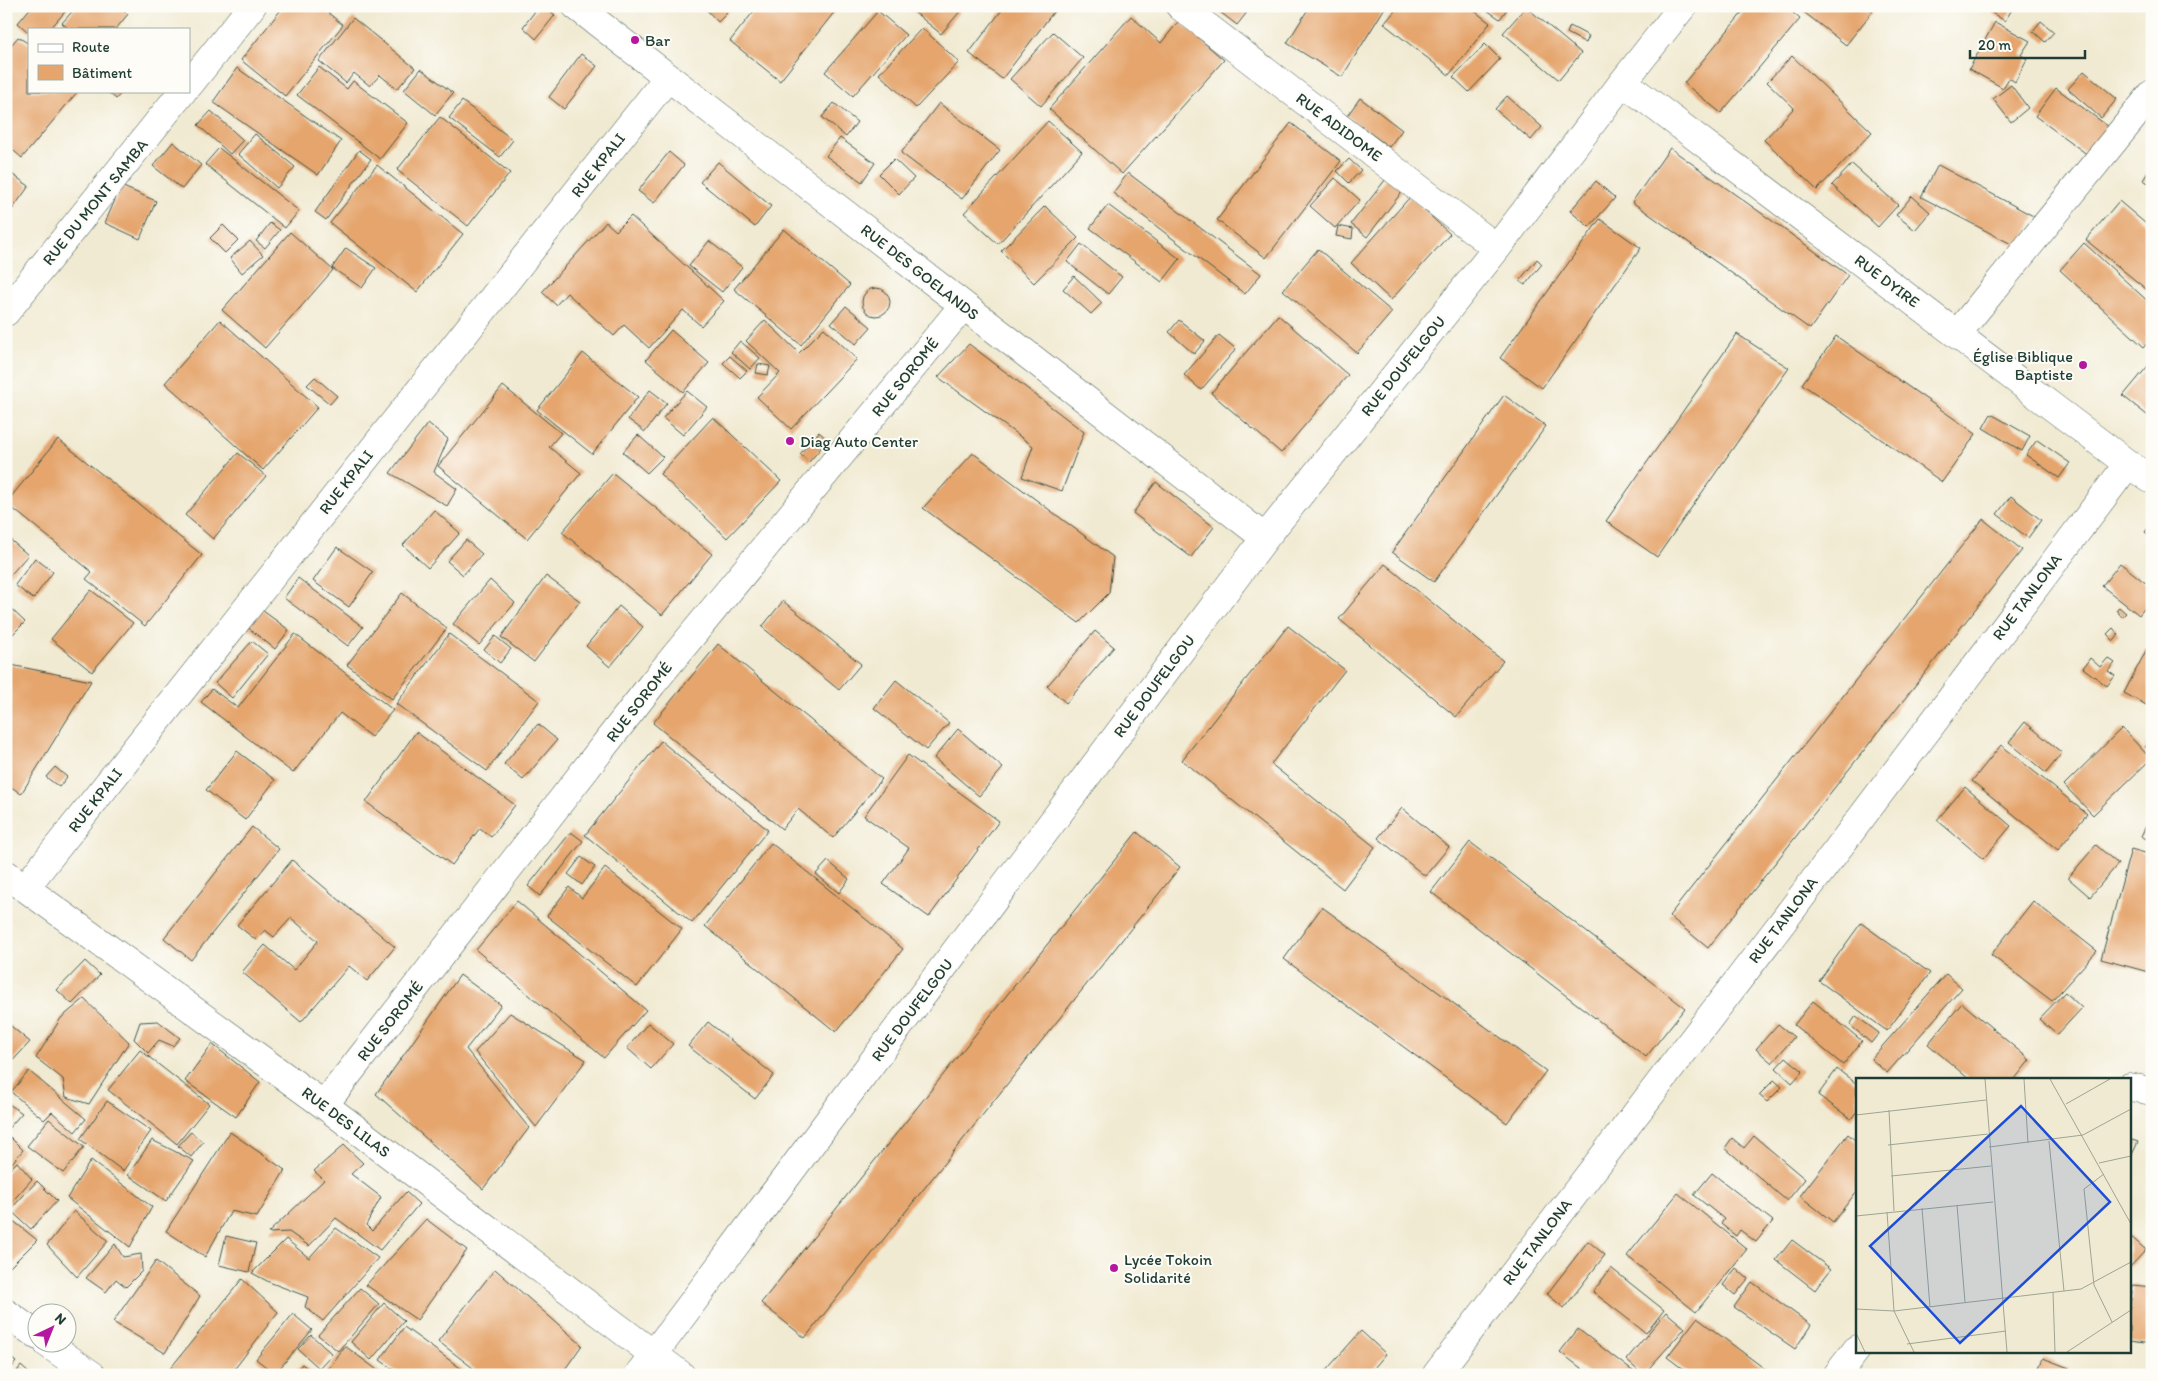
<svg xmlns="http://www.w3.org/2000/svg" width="2158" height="1381" font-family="Itim,sans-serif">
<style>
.building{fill:#e5a56d}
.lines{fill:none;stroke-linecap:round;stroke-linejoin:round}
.minor-casing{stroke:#3e574c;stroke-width:29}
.minor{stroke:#fff;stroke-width:28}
.poi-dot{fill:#b5179e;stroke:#fdfcf7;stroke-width:2}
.labels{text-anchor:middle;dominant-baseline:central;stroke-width:4;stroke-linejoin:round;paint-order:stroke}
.poi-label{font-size:16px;fill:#1f3d34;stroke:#fdfcf7;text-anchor:start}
.street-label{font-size:16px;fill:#1f3d34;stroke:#fdfcf7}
.inset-road{fill:none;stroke:#9da593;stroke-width:1}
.view{fill:#1d4ed8;fill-opacity:0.15;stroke:#1d4ed8;stroke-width:2.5}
.inset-edge{fill:none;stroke:#1f3d34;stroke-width:2.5}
</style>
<rect width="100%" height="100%" fill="#fdfcf7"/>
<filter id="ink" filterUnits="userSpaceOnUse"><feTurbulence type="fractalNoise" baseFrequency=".02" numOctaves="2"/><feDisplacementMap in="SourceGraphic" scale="10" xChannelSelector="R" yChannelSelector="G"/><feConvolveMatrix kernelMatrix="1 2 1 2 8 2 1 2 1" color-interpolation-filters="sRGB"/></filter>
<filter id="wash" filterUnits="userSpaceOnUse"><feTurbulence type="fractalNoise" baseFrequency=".0096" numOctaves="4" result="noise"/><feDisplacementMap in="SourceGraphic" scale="20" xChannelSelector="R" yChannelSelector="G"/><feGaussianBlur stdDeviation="1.12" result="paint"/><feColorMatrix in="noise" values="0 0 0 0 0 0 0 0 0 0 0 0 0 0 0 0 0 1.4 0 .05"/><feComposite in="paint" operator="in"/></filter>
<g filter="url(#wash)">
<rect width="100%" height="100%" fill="#f1ead2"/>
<g id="blocks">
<path class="building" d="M32,6h38l-20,23h-21v4l-11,-10z
M77,6h42l9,8 -12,15h-47l-7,-6z
M284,6h36l23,19 -58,71 -44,-36z
M539,6h5l11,9 -19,24 -13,-12z
M703,6h31l-16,16z
M758,6h81l-59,75 -50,-40z
M907,6h51l4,3 -21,25z
M1005,6h53l-56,73 -33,-26z
M1225,6h27l-15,19 -17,-13z
M1310,6h76l-44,71 -55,-34z
M1399,6h69l22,17 -41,52 -65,-51z
M1481,6h28l-9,13z
M1748,6h37l15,13 -79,94 -37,-30z
M1796,6h70l7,5 -27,34z
M1981,6h33l-9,15z
M1526,7l55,46 -22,27 -56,-47z
M878,11l28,24 -53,61 -28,-24z
M1131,16l30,27 18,-22 45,39 -102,114 -73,-65z
M353,18l62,50 -18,21 -17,-14 -10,11 -16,-13 -8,10 -27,-22z
M2041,21l13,11 -9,10 -12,-11z
M1995,22l35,19 -9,14 6,4 -12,23 -6,-4 -6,10 -34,-19z
M1570,26l19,10 -3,7 -19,-10z
M922,28l37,34 -43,46 -37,-34z
M1053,32l30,26 -42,48 -31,-27z
M18,37l11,7v47h49l-56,67 -16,-14v-93z
M1485,44l15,15 -31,33 -16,-15z
M581,54l16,12 -33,43 -15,-12z
M1792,56l80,76 -55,58 -53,-50 30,-32 -27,-26z
M319,67l28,22 6,-8 55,42 -28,36 -83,-64z
M237,68l104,73 -23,34 -105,-73z
M421,69l32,24 -18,22 -31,-25z
M2084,71l33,28 -16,19 -33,-29z
M2011,85l17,23 -17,14 -18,-23z
M2056,88l53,39 -21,28 -53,-39z
M107,91h16l-7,8z
M1507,96l35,31 -11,13 -36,-31z
M1360,98l42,32 -13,17 -42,-31z
M462,101l51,39 -13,17 -51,-39z
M834,103l23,19 -11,15 -24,-20z
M939,103l61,47 -38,49 -61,-46z
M211,111l32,29 -13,14 -32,-29z
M440,117l70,56 -42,53 -71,-56z
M1048,121l34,31 -84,92 -34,-31z
M1291,123l50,38 -75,97 -49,-38z
M255,134l40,33 -18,21 -39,-34z
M840,138l35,25 -13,19 -36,-26z
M173,142l28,23 -19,24 -29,-23z
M219,148l80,63 -14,17 -80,-64z
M1670,148l178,127 -38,54 -178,-127z
M359,150l12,9 -45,61 -11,-8z
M669,152l15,13 -30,38 -16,-12z
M894,159l20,19 -15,16 -20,-20z
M1349,159l12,11 -12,13 -12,-12z
M718,162l53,44 -16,21 -55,-45z
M1852,164l46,41 -20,22 -46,-42z
M377,165l86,69 -46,58 -87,-69z
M1938,165l97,52 -16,31 -98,-51z
M2152,166v19l-9,-5z
M6,170l23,16 -23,32z
M1128,173l133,101 -16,20 -132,-101z
M1389,175l16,13 -38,49 -16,-13z
M1335,178l25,22 -25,28 -25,-22z
M1596,181l19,17 -26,29 -19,-16z
M121,186l35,15 -16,38 -35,-16z
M1912,196l18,16 -15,18 -19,-15z
M1410,197l40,37 -59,66 -40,-37z
M2119,201l33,28v65l-66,-54z
M1108,205l72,54 -18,23 -72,-54z
M1045,206l33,32 -44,45 -33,-32z
M631,216l93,85 -23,25 -18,-16 -34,38 -25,-23 -10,11 -47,-43 -11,12 -14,-13 64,-70 10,9z
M1600,219l41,29 -99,140 -42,-30z
M270,223l10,7 -15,18 -9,-7z
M223,225l15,15 -13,13 -15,-15z
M1338,226l15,3 -1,10 -16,-3z
M784,229l66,56 -49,60 -67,-56z
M290,232l43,38 -68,78 -43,-38z
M250,241l13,14 -21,18 -12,-15z
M709,241l33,26 -20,25 -33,-26z
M2084,243l68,62v33l-8,9 -84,-77z
M1081,244l41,33 -14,17 -41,-32z
M346,248l30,20 -14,20 -30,-20z
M1318,249l74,63 -35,41 -74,-63z
M1537,259l5,5 -17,21 -6,-4z
M1074,276l28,27 -11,11 -28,-25z
M862 302a14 14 0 1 1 28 0a14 14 0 1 1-28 0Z
M846,306l25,21 -15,17 -25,-21z
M1278,315l70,60 -67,78 -70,-60z
M220,320l98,87 -55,63 -98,-87z
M765,320l34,33 25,-25 33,31 -66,70 -34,-32 23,-24 -34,-32z
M1179,320l26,21 -11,13 -25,-22z
M671,330l38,33 -26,29 -37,-32z
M1737,334l52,34 -132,189 -51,-36z
M1219,335l17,14 -35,41 -17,-15z
M1836,336l140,98 -34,48 -140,-98z
M740,341l20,17 -10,11 -19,-17z
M969,344l115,88 -22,59 -40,-14 11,-31 -95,-69z
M583,353l55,44 -46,57 -55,-44z
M730,356l17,15 -7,7 -17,-15z
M2152,361v58l-29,-23z
M758,364l12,2 -2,9 -12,-2z
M315,377l22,19 -7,8 -23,-19z
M503,386l58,47 -12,14 32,26 -54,66 -89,-73z
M650,390l17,13 -22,29 -17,-13z
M687,391l20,16 -24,28 -20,-17z
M1504,395l42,31 -112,156 -42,-30z
M1991,414l39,22 -8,15 -39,-23z
M713,417l68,64 -54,57 -67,-64z
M428,423l20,16 -14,33 23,17 -10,17 -57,-33z
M819,432l9,8 -19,22 -9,-8z
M638,435l25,22 -16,16 -24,-21z
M58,439l144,116 -57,71 -59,-47 6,-7 -86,-69z
M2037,440l33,23 -11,15 -33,-23z
M238,453l28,23 -53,63 -28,-24z
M973,453l140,104 -4,36 -30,30 -156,-115z
M613,473l99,81 -50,61 -100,-83z
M1156,482l58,45 -23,30 -58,-44z
M2011,496l30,24 -13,18 -31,-24z
M434,510l26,23 -32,35 -25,-23z
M1983,519l39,31 -314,398 -39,-32z
M2152,523v15l-7,-6z
M6,536l22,19 -22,25z
M466,540l16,14 -19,21 -16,-14z
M337,547l36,25 -24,35 -36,-26z
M35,558l18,14 -20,27 -18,-14z
M2120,563l32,25v11l-13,16 -37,-29z
M1385,564l118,97 -47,56 -117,-98z
M546,576l34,25 -46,61 -33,-25z
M298,578l65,49 -15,19 -64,-48z
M490,580l25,23 -36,42 -26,-21z
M91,590l42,33 -41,49 -41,-33z
M402,593l45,35 -55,71 -45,-34z
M783,601l78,63 -22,26 -77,-63z
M6,604l19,18 -19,19z
M255,605l34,25 -14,19 -33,-26z
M619,606l24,21 -33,40 -24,-21z
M2119,607l7,6 -4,4 -6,-7z
M1288,626l57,44 -74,94 104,83 -32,42 -161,-129z
M2113,628l6,7 -5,6 -7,-7z
M1095,631l19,16 -48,56 -19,-17z
M295,634l98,76 -22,27 -31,-24 -47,60 -92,-71 11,-13 26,19z
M449,634l90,67 -52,70 -91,-67z
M495,636l16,13 -11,14 -16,-13z
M2152,639v69l-28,-15z
M252,641l16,13 -36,44 -17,-15z
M718,644l164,135 -49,59 -35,-29 -16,20 -129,-106z
M2090,658l10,9 8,-9 7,5 -7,8 7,5 -8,10 -24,-18z
M6,664l85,17 -70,113 -15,-11z
M896,680l53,43 -23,27 -52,-42z
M2025,722l37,31 -16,20 -37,-31z
M538,724l19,16 -34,40 -19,-16z
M2122,728l29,31 -58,56 -29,-30z
M958,729l45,39 -24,28 -45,-38z
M416,732l99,73 -24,32 -11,-9 -28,37 -86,-63z
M2152,737v14l-7,-4z
M661,741l107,89 -76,93 -107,-88z
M2001,745l86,69 -29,36 -86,-69z
M237,751l38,29 -30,40 -39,-30z
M908,755l91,66 -70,96 -46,-33 26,-36 -45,-32z
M55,767l12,10 -8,10 -13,-10z
M1965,787l46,39 -28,33 -46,-39z
M1402,808l47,39 -24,29 -47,-38z
M2152,814v28l-11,-6z
M252,827l27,22 -88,111 -27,-22z
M571,832l12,9 -43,55 -12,-10z
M1137,832l43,35 -375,471 -44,-35z
M1470,842l215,166 -39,49 -215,-165z
M771,843l132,106 -67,83 -131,-106z
M2096,845l22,19 -28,33 -22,-19z
M2131,849l21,6v118l-51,-14z
M581,857l14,10 -13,18 -14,-11z
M292,860l103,87 -28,34 -18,-15 -48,56 -59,-50 23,-27 29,25 24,-29 -27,-23 -17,19 -9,-7 -9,10 -19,-15z
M828,861l21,18 -10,14 -23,-19z
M605,868l77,61 -45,58 -90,-71 22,-29 13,11z
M517,901l129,109 -42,48 -128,-108z
M2033,901l64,50 -45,50 -61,-46z
M1322,907l224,164 -39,52 -223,-164z
M1861,923l69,50 -43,58 -68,-50z
M85,961l15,14 -28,29 -15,-14z
M1946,974l16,14 -75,85 -16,-14z
M460,975l41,30 -35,44 63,79 -46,61 -107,-95z
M2065,992l17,16 -25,27 -18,-16z
M84,999l45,43 -40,62 -23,-7 -3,-18 -27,-21 25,-40z
M1813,1001l49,40 -19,24 -49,-40z
M1962,1003l68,57 -16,20h-44l-42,-36z
M510,1013l76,47 -50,67 -61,-75z
M1856,1016l23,17 -8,10 -21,-18z
M158,1021l22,17 -7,8 -14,-6 -11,13 -14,-14 6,-17z
M6,1022l24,20 -24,26z
M708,1022l66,53 -19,24 -67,-53z
M648,1023l25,21 -22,25 -24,-21z
M1778,1024l16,13 -22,26 -16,-14z
M212,1044l48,38 -24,35 -51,-36z
M140,1050l69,54 -32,40 -69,-54z
M1786,1057l17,14 -11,12 -16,-15z
M1837,1069l20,15v27l-6,8 -33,-24z
M29,1071l57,48 -11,13 -23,-20 -8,8 -33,-28z
M1774,1080l8,7 -15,15 -8,-7z
M107,1101l44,30 -28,40 -43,-32z
M6,1102l16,11 -16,18z
M49,1119l35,28 -21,26 -36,-27z
M191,1132l12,10 -12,15 -13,-11z
M230,1132l55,38 -28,47 -26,-6 -26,46 -39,-26z
M6,1133l17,17 -17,20z
M1848,1134l9,8v49l-24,31 -33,-26z
M1754,1136l51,43 -18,22 -62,-53 7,-10 12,10z
M2129,1139l9,3 -9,19z
M152,1140l42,21 -28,40 -38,-26z
M344,1145l19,18 -12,11 30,23 -15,28 6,6 34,-39 13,12 -39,46 -44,-32 -27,28 -20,-14 -21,1 56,-53 -10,-9z
M91,1160l61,47 -22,40 -63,-49z
M17,1162l15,17 -23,26 -3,-3v-29z
M1712,1173l61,48 -17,21 -16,-12 -4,6 -15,-12 3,-5 -30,-24z
M37,1181l20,20 -26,28 -21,-19z
M1678,1193l69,56 -51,63 -69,-56z
M74,1211l34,30 -31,36 -30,-32z
M6,1215l31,25 -31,31z
M426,1219l41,31 -50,70 -51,-35z
M336,1228l42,30 -55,63 -18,-14 3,-10 -39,-15 -17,-9 34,-34 23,19z
M2129,1235l17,15 -17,18z
M226,1236l30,7 -7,29 -30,-7z
M1792,1240l39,29 -16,21 -39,-30z
M1588,1241l17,14 -41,53 -17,-14z
M115,1244l8,13 18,-3 1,17 -16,16 -10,-8 -10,13 -20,-14z
M156,1261l44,35 -35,57 -52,-31z
M1611,1268l53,42 -18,23 -53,-41z
M1736,1268l12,11 -13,16 -12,-10z
M495,1269l87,76 -21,30h-79l-44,-34z
M242,1279l36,33 -48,63h-65z
M1752,1282l59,43 -16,24 -61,-42z
M2133,1285l19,2v57l-23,-3v-29z
M360,1288l19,16 -41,47 -20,-16z
M384,1303l20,18 -33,39 -20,-18z
M1666,1312l19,16 -42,47 -17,-15z
M293,1314l19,16 -37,44 -19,-15z
M1697,1318l76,57h-82l-24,-18z
M404,1327l66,48h-69l-21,-15z
M1578,1329l57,44 -1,2h-44l-30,-23z
M1361,1331l25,23 -18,21h-46z
M311,1335l21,19 -13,14 -21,-19z
M345,1346l39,29h-60z
M6,1354l10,8 -10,12z
M2043,1358l26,10 -2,7h-31z
M302,1364l14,11h-23z
M21,1366l10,9h-17z"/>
</g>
</g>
<g filter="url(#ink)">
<use href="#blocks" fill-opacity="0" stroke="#3e574c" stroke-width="1"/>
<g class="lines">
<defs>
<path id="minor" d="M576,6l689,532
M1180,6l317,242
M1623,82l505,382 24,16
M189,85l63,-79
M6,312l177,-221
M1957,334l195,-240
M6,874l318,231 357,270
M25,888l643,-811
M2129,1087l23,4
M324,1105l328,-421 311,-378
M6,1313l32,23
M48,1344l44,31
M638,1375l627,-837 232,-290 126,-166 60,-76
M1436,1375l342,-447 350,-464
M1837,1375l20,-26"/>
</defs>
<use href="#minor" class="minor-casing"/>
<use href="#minor" class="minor"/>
</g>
</g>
<g class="poi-dot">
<circle cx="635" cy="40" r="5"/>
<circle cx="2083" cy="365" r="5"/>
<circle cx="790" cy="441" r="5"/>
<circle cx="1114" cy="1268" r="5"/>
</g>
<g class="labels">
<g class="poi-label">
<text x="645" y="40">Bar</text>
<text x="2073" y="356" text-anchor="end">Église Biblique<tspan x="2073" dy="18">Baptiste</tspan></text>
<text x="800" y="441">Diag Auto Center</text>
<text x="1124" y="1259">Lycée Tokoin<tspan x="1124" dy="18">Solidarité</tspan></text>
</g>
<g class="street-label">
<text transform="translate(1339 127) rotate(37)">RUE ADIDOME</text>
<text transform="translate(598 165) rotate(-52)">RUE KPALI</text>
<text transform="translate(95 202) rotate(-51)">RUE DU MONT SAMBA</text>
<text transform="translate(920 272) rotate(38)">RUE DES GOELANDS</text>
<text transform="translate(1887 281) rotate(37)">RUE DYIRE</text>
<text transform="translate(1403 366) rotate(-51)">RUE DOUFELGOU</text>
<text transform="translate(905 377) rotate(-51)">RUE SOROMÉ</text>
<text transform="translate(346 482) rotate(-52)">RUE KPALI</text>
<text transform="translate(2027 597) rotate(-53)">RUE TANLONA</text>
<text transform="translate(1154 686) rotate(-53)">RUE DOUFELGOU</text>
<text transform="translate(639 702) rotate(-52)">RUE SOROMÉ</text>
<text transform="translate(95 800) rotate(-52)">RUE KPALI</text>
<text transform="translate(1783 920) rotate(-53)">RUE TANLONA</text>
<text transform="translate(912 1010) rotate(-53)">RUE DOUFELGOU</text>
<text transform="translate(390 1021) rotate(-52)">RUE SOROMÉ</text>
<text transform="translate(346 1122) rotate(37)">RUE DES LILAS</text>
<text transform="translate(1537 1242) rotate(-53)">RUE TANLONA</text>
</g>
</g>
<g transform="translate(1856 1078)">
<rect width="275" height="275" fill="#f1ead2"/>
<path class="inset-road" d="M129,1l22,273M168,1l4,64M194,1l81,145M210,26l44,-25M33,32l5,101M0,37l130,-15M193,63l15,150M32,67l100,-11M133,69l94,-12 48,-26M243,85l32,-7M248,96l-20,15 10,96 18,37M35,98l100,-10M101,127l8,97M66,130l8,99M31,134l7,99 20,41M0,138l137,-14M197,214l2,60M0,231l38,2 187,-22 50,-27M0,255l9,19M51,266l99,-13M211,274l64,-42"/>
<path class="view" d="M165,28l89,96 -150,141 -90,-97z"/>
<rect width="275" height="275" class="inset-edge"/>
</g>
<rect width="2158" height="1381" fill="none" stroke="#fdfcf7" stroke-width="25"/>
<rect x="28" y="28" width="162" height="65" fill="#fdfcf7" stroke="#a4b0a9"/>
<rect x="38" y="44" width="25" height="8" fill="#ffffff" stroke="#a4b0a9"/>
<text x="72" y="52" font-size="15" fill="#1f3d34">Route</text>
<rect x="38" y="65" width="25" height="15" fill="#e5a56d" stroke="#a4b0a9"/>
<text x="72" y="78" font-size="15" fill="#1f3d34">Bâtiment</text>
<g transform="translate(52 1328) rotate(43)"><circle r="24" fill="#fdfcf7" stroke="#a4b0a9"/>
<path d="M0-4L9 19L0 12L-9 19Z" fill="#b5179e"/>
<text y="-8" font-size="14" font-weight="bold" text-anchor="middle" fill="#1f3d34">N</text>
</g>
<path d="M1970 50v8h115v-8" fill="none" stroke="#1f3d34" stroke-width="2.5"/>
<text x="1978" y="50" font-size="15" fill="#1f3d34" stroke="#fdfcf7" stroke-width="4" paint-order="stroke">20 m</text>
</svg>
